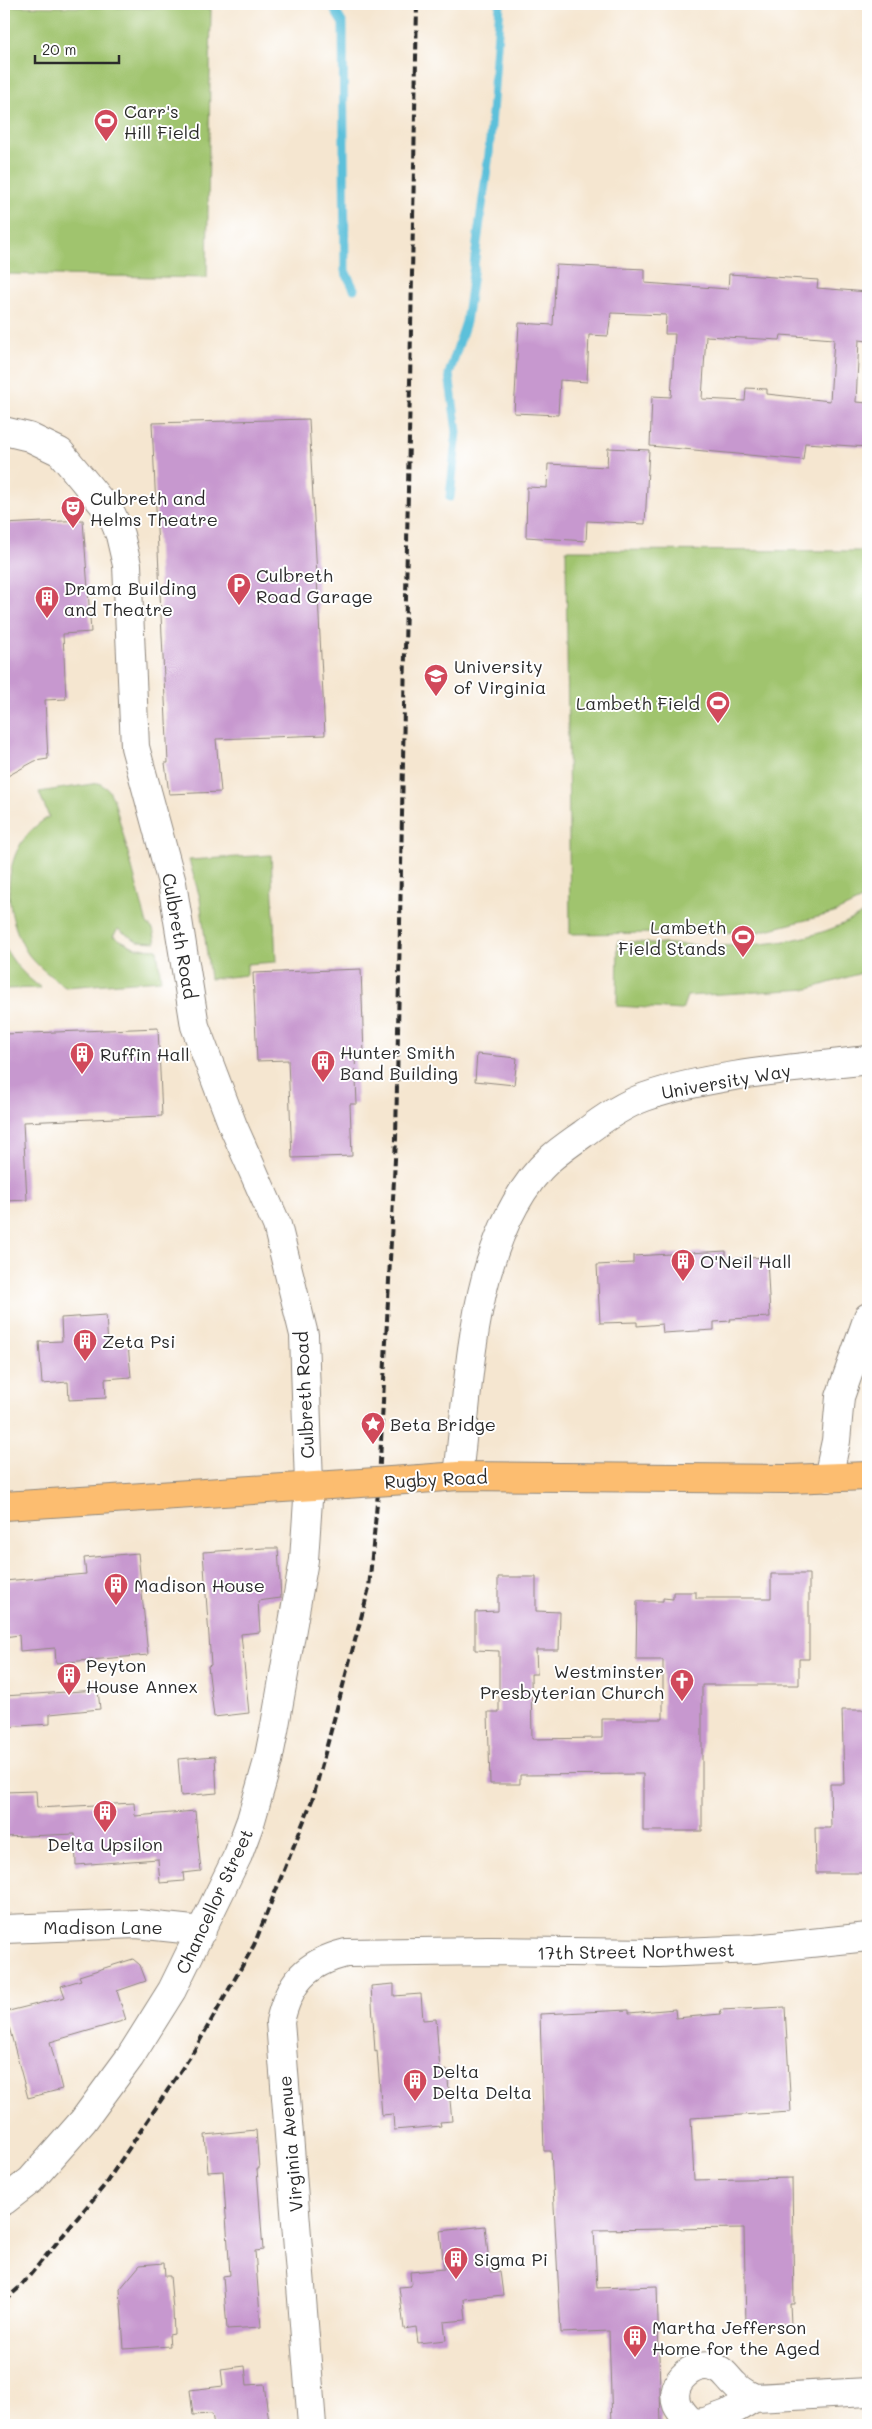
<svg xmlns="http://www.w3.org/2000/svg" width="872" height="2429" font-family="Mali,sans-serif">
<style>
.green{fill:#a0c46e;stroke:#66784c}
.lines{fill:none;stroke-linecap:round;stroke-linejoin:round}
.stream{stroke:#5cc0da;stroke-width:9}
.building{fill:#c798cf;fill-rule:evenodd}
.minor-casing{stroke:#90887e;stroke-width:30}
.major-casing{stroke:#90887e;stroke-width:30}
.minor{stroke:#fff;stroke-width:28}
.major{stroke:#fcbd6f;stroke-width:28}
.rail{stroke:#2b2b2b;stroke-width:4;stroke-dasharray:8 4;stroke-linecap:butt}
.major-bridge-casing{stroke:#90887e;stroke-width:30;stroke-linecap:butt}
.major-bridge{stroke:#fcbd6f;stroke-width:28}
.labels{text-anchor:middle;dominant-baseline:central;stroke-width:4;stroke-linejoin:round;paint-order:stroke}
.poi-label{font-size:18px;fill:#2b2b2b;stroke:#fff;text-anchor:start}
.street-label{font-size:18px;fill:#2b2b2b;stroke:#fff}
</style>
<rect width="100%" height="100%" fill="#fff"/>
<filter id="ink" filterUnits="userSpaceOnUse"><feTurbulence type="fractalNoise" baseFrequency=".02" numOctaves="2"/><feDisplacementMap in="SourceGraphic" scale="10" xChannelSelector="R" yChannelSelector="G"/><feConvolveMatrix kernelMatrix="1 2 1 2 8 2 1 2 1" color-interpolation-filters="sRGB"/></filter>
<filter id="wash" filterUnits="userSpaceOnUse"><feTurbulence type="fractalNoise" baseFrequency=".0096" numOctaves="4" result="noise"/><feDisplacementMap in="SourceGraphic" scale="20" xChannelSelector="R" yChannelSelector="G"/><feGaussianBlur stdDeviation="1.12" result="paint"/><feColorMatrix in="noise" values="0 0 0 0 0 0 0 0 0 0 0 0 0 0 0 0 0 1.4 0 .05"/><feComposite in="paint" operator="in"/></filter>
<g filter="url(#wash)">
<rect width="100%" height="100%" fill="#f5e6d0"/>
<path class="green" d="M4,6l207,3 -4,269 -203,-4z
M566,550l302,1v346l-34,16 -76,19 -188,2z
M99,783l9,6 6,11 33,124 6,5 3,13 -19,-1 -19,-12 -5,7 23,12 21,1 4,31 -96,7c-13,-10 -27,-20 -37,-33 -28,-45 -28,-110 21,-137l-10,-25z
M271,855l5,107 -29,2v11l-37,4 -10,-81 -11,-38z
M868,910v61l-59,18 -122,7 -5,14 -65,-4 1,-65c82,4 178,17 250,-31z
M4,946c9,17 21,30 37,42l-37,1z"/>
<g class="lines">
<path class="stream" d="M331,4l12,20 2,247 9,18
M450,497l7,-65 -8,-58 17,-52 4,-27 19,-141 11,-150"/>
</g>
<g id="blocks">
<path class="building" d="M556,265l89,4v14l83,6 1,-15 89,6 -1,8 51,4v49l-9,-1 -3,62 12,1v44l-63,-4 -2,17 -153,-14 2,-50 19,1 4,-63h-10l1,-19 -55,-2 -3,23 -19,-1 -2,47 -27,-2 -2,35 -44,-2 5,-90 34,2zM781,335l53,4 -4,62 -63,-7v-5l-21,-1 -1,13 -43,-2 4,-63 74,4z
M309,419l16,316 -109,4 5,53 -52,2 -4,-31h3l-16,-340z
M608,448l41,2 -4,74 -58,-3 -1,20 -60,-4 1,-50 20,1 1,-24 59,3z
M83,520l8,112 -28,2 3,65 -21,1 3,59 -13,2 -31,17v-254z
M361,969l3,86h-9l2,49h-7l2,52 -60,2 -4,-98 -31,1 -4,-88z
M158,1028l4,88 -139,6 4,78 -23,1v-167z
M477,1054l40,4 -3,27 -39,-4z
M726,1251v8l41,-2 3,60 -40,2 1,2 -17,1v8l-51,3 -1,-9 -25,2v-4l-37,1 -3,-58 36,-2v-7z
M106,1315l2,31 20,-1 3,32 -26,2 1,19 -37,2 -1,-18 -26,2 -3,-42 23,-1 -1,-23z
M265,1548h13l3,50 -23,3 2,31 -19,2 8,79 -35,4 -6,-51 3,-1 -8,-113z
M138,1553l10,102 -92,8 -1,-15 -35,3 -1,-16 -15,2v-56l82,-7 -2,-16z
M771,1574h38v85h-10v26h-97v146h-59v-57l-123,1v9h-30l-2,-72h11v-61l-24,-1v-38l23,-1v-34h38v34l24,1 -1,38h-23l1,24h-6l1,65 70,-1v-19h61v-59h-27l1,-59h26v-3l10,1v-7h23v6h75z
M98,1690l2,19 -50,5v10l-46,3v-31z
M842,1710h26v163h-52l-1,-45h16l-1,-44h14z
M215,1756l2,37 -36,3 -3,-37z
M36,1791l1,17 97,-5 1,13 60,-5 6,60 -18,2 1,8 -24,2 -2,-24 -82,6 -1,-31 -71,3v-45z
M133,1959l7,6 6,16 -29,10 9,29 -76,22 12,47 -34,9 -23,-86 60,-15 -4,-11 20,-6 -2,-4z
M394,1984v12l27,-2 2,26 13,-1 4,52 7,-1 5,51 -12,1 1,4 -47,4 -1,-16 -11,1 -5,-64 -2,1 -4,-66z
M785,2007l6,105 -100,6 3,62 98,-2 2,126h-4l1,20 -45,1 -2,-97 -150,2 3,58 60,-2 4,139h-49l-3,-94 -48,2 -10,-182h-7l-4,-137 89,-4v3l46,-4 1,9 45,-4 -1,-4z
M256,2130l3,39h-2l6,81 -8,1 6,76 -34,2 -4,-53 7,-1 -7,-104 -15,1 -3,-37z
M485,2226l5,46 10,-1 3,24 -39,4 2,21 -22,2 2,18 -28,3 -2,-16 -12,2 -5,-42 12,-1 -1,-14 34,-3 -4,-38z
M164,2263l1,13h5l3,34 1,24 -5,1 1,11 -46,3 -4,-60 20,-24z
M245,2366l2,19 17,-1 5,38 -14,3h-41l-2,-11 -19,1 -3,-25 33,-4 -2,-17z"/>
</g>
</g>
<g filter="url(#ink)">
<use href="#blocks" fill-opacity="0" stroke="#90887e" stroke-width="1"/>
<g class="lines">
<defs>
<path id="minor" d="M4,431l25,6 31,15 52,63 8,20 7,30 8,182 37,136 23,143 38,100 44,99 27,110 5,150 -5,75 -30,171 -6,30 -17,59 -13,35 -66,135 -42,67 -47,64 -52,59 -27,21
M458,1476c8,-66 11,-135 28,-199 12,-42 31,-88 64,-118 10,-9 22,-17 33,-25 18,-14 40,-29 62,-37 66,-23 153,-29 223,-37
M828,1478l8,-37 4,-44 28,-80
M4,1929l133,-5 65,7
M754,2398c-7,-4 -14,-7 -19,-13 -6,-5 -9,-12 -17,-16 -22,-11 -50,12 -41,36 3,7 9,13 14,18l14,-1 22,-8 27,-16 114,-6
M312,2425l-32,-403c9,-40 26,-59 66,-69l143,-2 169,2 96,-4 114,-12"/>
<path id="major" d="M420,1479l38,-3 330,3 80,-3
M4,1506l342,-22"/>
</defs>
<use href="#minor" class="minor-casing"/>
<use href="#major" class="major-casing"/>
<use href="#minor" class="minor"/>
<use href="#major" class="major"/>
<path class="rail" d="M4,2301l16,-14 84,-101 91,-137 59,-104 59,-147 56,-210 10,-106 17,-343 21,-1135"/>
<defs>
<path id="major-bridge" d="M346,1484l74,-5"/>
</defs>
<use href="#major-bridge" class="major-bridge-casing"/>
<use href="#major-bridge" class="major-bridge"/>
</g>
</g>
<defs>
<symbol id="stadium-pin" viewBox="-11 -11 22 30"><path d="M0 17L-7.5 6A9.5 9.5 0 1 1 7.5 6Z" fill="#d1495b" stroke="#fff"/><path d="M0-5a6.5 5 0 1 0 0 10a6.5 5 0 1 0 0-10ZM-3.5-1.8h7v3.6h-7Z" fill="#fff"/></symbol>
<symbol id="theatre-pin" viewBox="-11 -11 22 30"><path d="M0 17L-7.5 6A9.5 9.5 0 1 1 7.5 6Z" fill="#d1495b" stroke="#fff"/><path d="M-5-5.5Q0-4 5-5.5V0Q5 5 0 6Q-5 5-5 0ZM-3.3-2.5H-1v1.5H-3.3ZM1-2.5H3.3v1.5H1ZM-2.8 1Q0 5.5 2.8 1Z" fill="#fff"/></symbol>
<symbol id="parking-pin" viewBox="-11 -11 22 30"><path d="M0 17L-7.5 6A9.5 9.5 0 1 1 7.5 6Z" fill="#d1495b" stroke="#fff"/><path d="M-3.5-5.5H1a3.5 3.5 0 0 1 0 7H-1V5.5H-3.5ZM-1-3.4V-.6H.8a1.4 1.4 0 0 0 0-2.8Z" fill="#fff"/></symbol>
<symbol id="building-pin" viewBox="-11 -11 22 30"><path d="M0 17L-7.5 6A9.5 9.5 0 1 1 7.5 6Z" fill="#d1495b" stroke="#fff"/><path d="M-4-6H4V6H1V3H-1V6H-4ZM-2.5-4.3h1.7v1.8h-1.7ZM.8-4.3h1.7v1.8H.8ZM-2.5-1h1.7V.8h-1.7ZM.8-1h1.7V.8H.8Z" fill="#fff"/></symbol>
<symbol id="university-pin" viewBox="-11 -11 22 30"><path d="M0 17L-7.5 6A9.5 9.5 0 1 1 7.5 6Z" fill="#d1495b" stroke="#fff"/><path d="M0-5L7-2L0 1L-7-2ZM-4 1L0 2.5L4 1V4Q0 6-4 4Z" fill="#fff"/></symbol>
<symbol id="sight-pin" viewBox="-11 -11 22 30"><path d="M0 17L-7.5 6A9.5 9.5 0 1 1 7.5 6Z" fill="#d1495b" stroke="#fff"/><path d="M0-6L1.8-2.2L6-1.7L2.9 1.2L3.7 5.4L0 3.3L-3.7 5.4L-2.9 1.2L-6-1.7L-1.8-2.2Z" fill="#fff"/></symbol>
<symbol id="church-pin" viewBox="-11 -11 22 30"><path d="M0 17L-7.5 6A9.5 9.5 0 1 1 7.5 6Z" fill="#d1495b" stroke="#fff"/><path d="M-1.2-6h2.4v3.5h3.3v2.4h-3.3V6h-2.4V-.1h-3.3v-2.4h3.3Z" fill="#fff"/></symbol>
</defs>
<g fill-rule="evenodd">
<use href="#stadium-pin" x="92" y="107" width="28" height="38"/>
<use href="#theatre-pin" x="59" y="494" width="28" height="38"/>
<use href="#parking-pin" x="225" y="571" width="28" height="38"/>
<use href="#building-pin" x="33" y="584" width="28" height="38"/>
<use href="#university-pin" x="422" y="662" width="28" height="38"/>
<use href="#stadium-pin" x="704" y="689" width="28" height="38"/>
<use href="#stadium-pin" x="729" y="923" width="28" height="38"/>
<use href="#building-pin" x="68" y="1040" width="28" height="38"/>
<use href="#building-pin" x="309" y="1048" width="28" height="38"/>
<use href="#building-pin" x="669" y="1247" width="28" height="38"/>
<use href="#building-pin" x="71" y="1327" width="28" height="38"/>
<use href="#sight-pin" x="359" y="1410" width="28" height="38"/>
<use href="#building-pin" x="102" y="1571" width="28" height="38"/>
<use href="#building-pin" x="55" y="1661" width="28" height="38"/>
<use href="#church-pin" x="668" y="1667" width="28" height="38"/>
<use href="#building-pin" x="91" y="1798" width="28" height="38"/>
<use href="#building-pin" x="401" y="2067" width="28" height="38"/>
<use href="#building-pin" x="442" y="2245" width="28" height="38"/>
<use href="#building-pin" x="621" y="2323" width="28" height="38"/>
</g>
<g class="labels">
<g class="poi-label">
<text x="124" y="111">Carr's<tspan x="124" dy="21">Hill Field</tspan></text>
<text x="90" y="498">Culbreth and<tspan x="90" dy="21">Helms Theatre</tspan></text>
<text x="256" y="575">Culbreth<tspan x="256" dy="21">Road Garage</tspan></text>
<text x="64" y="588">Drama Building<tspan x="64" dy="21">and Theatre</tspan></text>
<text x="454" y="666">University<tspan x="454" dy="21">of Virginia</tspan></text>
<text x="700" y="703" text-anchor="end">Lambeth Field</text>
<text x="726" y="927" text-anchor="end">Lambeth<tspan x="726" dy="21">Field Stands</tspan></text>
<text x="340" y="1052">Hunter Smith<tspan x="340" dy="21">Band Building</tspan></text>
<text x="100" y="1054">Ruffin Hall</text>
<text x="700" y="1261">O'Neil Hall</text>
<text x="102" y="1341">Zeta Psi</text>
<text x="390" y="1424">Beta Bridge</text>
<text x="134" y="1585">Madison House</text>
<text x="86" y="1665">Peyton<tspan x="86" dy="21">House Annex</tspan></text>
<text x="664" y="1671" text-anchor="end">Westminster<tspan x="664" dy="21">Presbyterian Church</tspan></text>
<text x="105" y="1844" text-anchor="middle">Delta Upsilon</text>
<text x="432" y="2071">Delta<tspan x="432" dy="21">Delta Delta</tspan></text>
<text x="474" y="2259">Sigma Pi</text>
<text x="652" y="2327">Martha Jefferson<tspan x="652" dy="21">Home for the Aged</tspan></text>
</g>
<g class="street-label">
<text transform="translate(180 936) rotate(80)">Culbreth Road</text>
<text transform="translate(726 1081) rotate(-10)">University Way</text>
<text transform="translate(304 1395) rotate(-93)">Culbreth Road</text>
<text transform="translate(436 1479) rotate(-3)">Rugby Road</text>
<text transform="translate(214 1901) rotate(-65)">Chancellor Street</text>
<text x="103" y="1927">Madison Lane</text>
<text transform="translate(636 1951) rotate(-1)">17th Street Northwest</text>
<text transform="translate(290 2144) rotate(-95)">Virginia Avenue</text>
</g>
</g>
<rect width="872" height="2429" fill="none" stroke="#fff" stroke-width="20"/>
<path d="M35 55v8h84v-8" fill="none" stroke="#2b2b2b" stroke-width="2.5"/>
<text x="42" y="55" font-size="15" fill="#2b2b2b" stroke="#ffffff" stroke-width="4" paint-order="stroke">20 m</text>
</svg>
